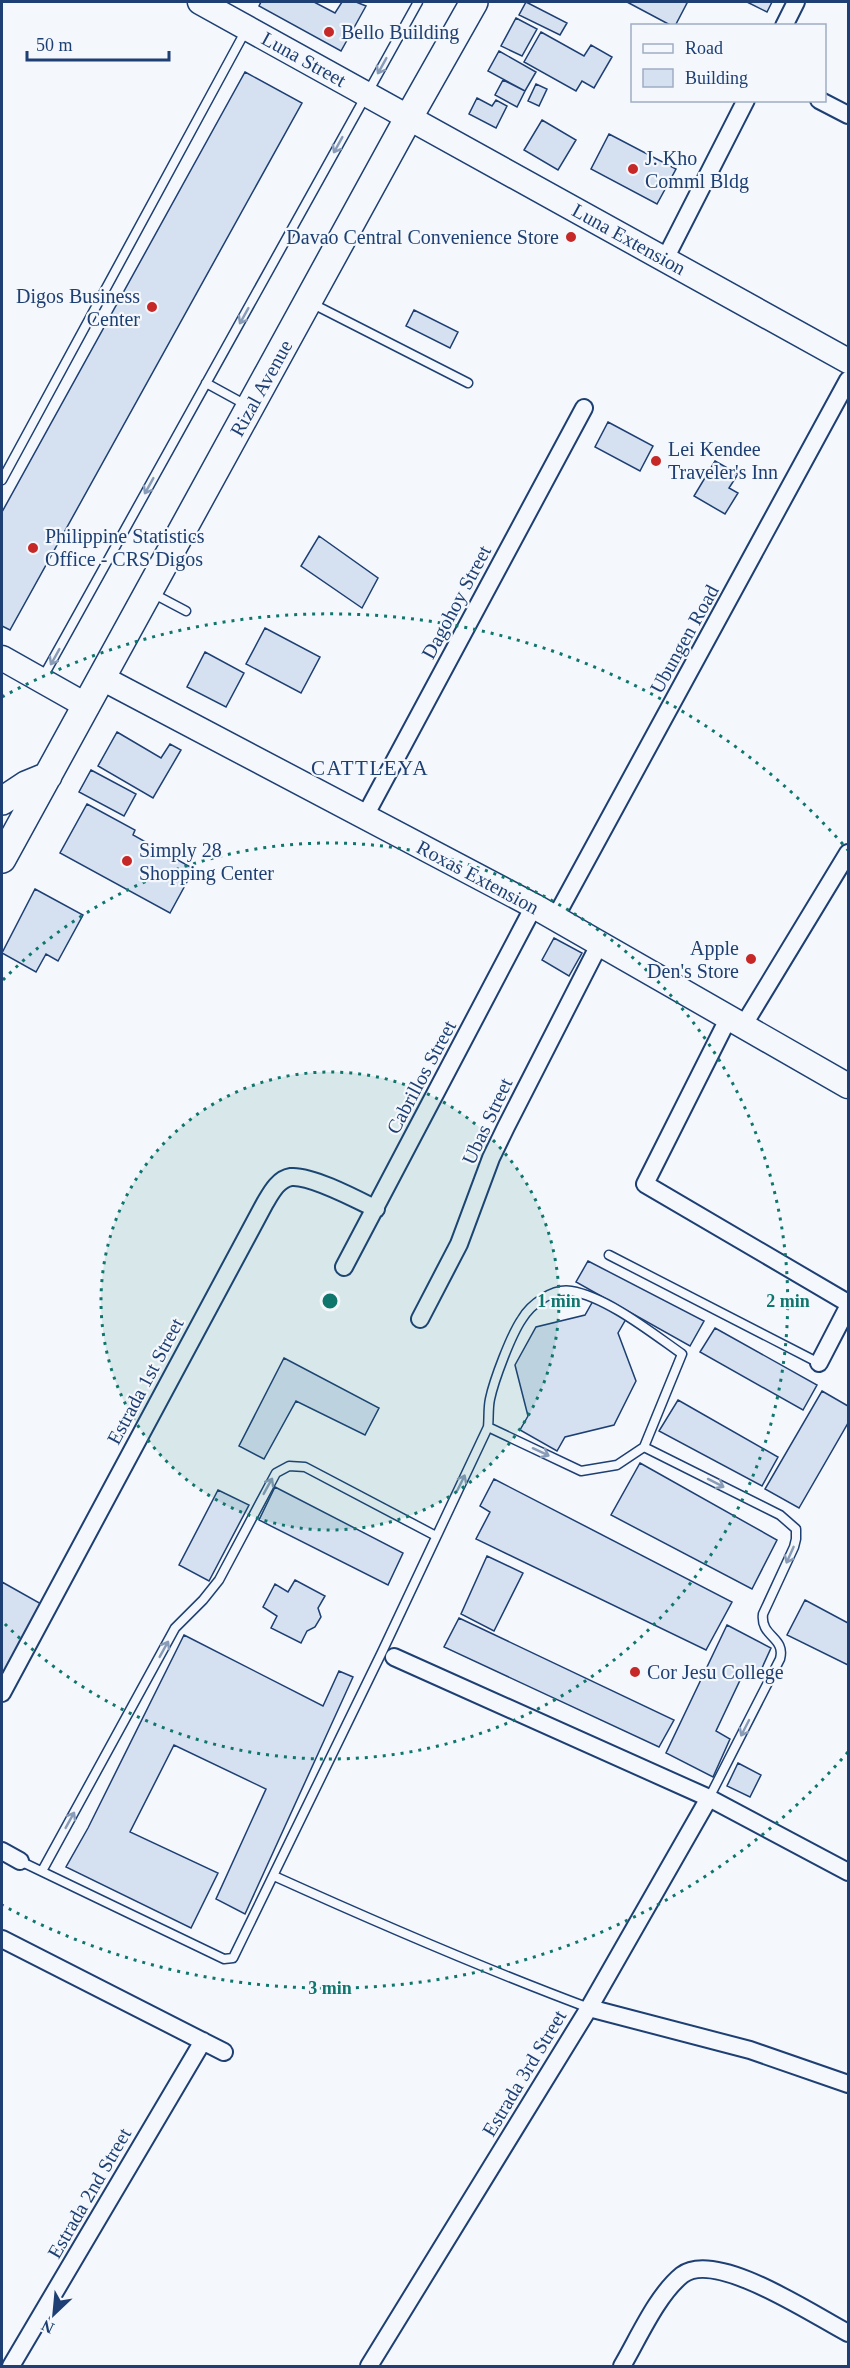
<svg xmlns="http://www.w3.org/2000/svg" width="850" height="2368" font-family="'Times New Roman',serif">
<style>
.building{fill:#d5e0f0;stroke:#1d3f73;stroke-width:1.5}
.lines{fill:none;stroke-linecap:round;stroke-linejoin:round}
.lane-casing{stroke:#1d3f73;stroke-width:11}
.street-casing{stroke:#1d3f73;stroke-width:20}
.secondary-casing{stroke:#1d3f73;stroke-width:27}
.primary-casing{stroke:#1d3f73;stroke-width:30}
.lane{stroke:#f4f7fb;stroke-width:8}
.street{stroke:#f4f7fb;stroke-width:16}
.secondary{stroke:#f4f7fb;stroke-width:24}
.primary{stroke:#f4f7fb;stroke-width:27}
.oneway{stroke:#889bb7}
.ring{fill:none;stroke:#0f766e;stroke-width:3;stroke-dasharray:3 6}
.poi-dot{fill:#c62828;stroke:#f4f7fb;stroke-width:2}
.labels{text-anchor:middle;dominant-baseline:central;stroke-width:4.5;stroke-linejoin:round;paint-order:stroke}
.poi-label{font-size:20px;fill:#1d3f73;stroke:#f4f7fb;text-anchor:start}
.street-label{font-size:20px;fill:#1d3f73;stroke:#f4f7fb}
.neighbourhood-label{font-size:21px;letter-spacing:1.5px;fill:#1d3f73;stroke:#f4f7fb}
.centre{fill:#0f766e;stroke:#f4f7fb;stroke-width:3}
.ring-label{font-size:18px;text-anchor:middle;font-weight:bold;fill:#0f766e;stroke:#f4f7fb;stroke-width:4.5;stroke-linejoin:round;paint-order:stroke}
</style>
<rect width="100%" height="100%" fill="#f4f7fb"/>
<path class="building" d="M261,2h53l21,11 7,-11h14l10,4 -25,45 -82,-45z
M526,2l41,21 -7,12 -41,-20z
M627,2h58l2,1 -12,23h-3z
M747,2h25l-5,10z
M516,18l21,11 -15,27 -21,-10z
M541,32l43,24 7,-11 21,12 -18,31 -12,-7 -6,10 -52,-29z
M499,51l37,21 -11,19 -37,-20z
M245,72l57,31 -292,527 -8,-4v-114z
M503,80l22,11 -8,16 -22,-12z
M536,84l11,5 -8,17 -11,-5z
M477,98l15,8 4,-6 11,6 -11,22 -27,-14z
M542,120l34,20 -18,30 -34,-20z
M609,134l67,35 -19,35 -66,-35z
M414,310l44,22 -8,16 -44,-22z
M608,422l45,24 -13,25 -45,-24z
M715,461l23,13 -9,14 9,5 -13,21 -31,-18z
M319,536l59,42 -16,30 -61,-42z
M265,628l55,29 -19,36 -55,-29z
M205,652l39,21 -18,34 -39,-20z
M117,732l44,26 9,-14 11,6 -28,48 -55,-32z
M91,770l45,24 -12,22 -45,-24z
M87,804l48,26 -2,5 61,34 -24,44 -110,-60z
M35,889l48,26 -25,46 -12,-7 -10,18 -34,-19z
M554,938l28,15 -13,23 -27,-16z
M588,1261l116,60 -14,25 -114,-64z
M593,1301l33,18 -8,14 18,48 -22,44 -49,12 -8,14 -37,-21 8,-14 -13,-51 21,-38 49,-12z
M715,1328l102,57 -14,25 -103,-58z
M284,1358l95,50 -14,27 -69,-34 -32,58 -25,-13z
M822,1391l26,15v17l-49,85 -34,-19z
M678,1400l100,57 -16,29 -103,-55z
M640,1463l137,77 -25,49 -141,-74z
M494,1479l238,123 -26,48 -230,-111 14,-27 -10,-6z
M275,1487l128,66 -15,32 -129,-65z
M218,1490l31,15 -40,76 -30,-16z
M487,1556l36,17 -29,58 -33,-17z
M295,1580l30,16 -7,12 3,9 -6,10 -8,4 -6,12 -30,-15 6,-12 -14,-9 12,-23 13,8z
M2,1582l41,23 -41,75z
M805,1600l43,23v42l-61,-30z
M459,1618l215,102 -15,27 -215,-100z
M727,1625l44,23 -14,31 -14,-5 -27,57 14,8 -17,38 -47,-24z
M184,1635l139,71 16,-35 14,6 -108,237 -29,-15 50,-110 -92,-44 -44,87 88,41 -27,55 -125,-61 22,-39z
M738,1763l23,12 -11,22 -23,-11z"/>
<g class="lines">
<defs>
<path id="lane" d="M311,303l157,80
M206,383l42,23
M2,480l244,-450
M152,593l34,18
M43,677l375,-675
M609,1255l210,108
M488,1427l93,44 36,-6 27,-18 136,68 16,14v10l-2,8 -31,67c-3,23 23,23 17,45l-71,139
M20,1861l204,98 9,-1 149,-306 106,-225c1,-9 0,-19 2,-28 4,-19 21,-64 32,-80 9,-15 31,-31 49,-28 36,6 81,42 111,63l-38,93
M42,1871l133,-243 28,-28 16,-20 57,-107 13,-7 16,1 131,69
M274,1876c104,47 208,92 315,132"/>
<path id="street" d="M784,26l12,-24
M819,100l29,15
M665,259l81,-159
M365,816l219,-408
M555,918l293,-538
M729,1017l-84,167 203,119
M743,1026l105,-173
M344,1267l190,-361
M420,1319l39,-75 32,-86 15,-31 94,-184
M819,1363l29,-56
M394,1657l315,141 139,74
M2,1693l263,-490c6,-10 13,-24 26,-26 20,-2 67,23 85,32
M2,1851l18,10
M2,1939l222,113
M589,2008l161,42 98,34
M11,2366l192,-325
M369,2366l220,-358 120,-210
M622,2366c16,-27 35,-71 60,-91 34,-26 133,41 166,58"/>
<path id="secondary" d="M200,2l648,359
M2,658l85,48
M102,678l432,228 314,180"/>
<path id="primary" d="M2,801l24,-16 22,-9
M2,859l407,-742 65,-115"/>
</defs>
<use href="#lane" class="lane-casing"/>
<use href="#street" class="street-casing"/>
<use href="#secondary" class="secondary-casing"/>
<use href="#primary" class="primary-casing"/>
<use href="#lane" class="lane"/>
<use href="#street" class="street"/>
<use href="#secondary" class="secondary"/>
<use href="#primary" class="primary"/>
</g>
<defs><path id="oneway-shaft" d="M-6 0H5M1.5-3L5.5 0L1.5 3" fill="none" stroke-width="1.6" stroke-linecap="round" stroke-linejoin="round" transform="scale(1.5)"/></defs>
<g class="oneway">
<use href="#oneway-shaft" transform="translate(382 66) rotate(119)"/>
<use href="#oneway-shaft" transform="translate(338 145) rotate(119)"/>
<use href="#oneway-shaft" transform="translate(244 316) rotate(119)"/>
<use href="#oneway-shaft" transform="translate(149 486) rotate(119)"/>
<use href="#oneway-shaft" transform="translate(55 657) rotate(119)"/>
<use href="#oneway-shaft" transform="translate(541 1452) rotate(25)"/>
<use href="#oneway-shaft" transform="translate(461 1483) rotate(-64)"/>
<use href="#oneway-shaft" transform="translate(716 1483) rotate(27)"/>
<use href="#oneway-shaft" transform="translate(268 1486) rotate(-61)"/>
<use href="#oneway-shaft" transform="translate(790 1555) rotate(114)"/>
<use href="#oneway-shaft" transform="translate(164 1649) rotate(-61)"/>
<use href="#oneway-shaft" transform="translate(745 1728) rotate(117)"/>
<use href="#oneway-shaft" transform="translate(70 1820) rotate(-61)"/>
</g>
<circle cx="330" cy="1301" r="229" fill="#0f766e" fill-opacity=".12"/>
<g class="ring">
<circle cx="330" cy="1301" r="229"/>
<path d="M3 980A458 458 0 1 1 3 1622"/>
<path d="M848 1752A687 687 0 0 1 2 1905M2 697A687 687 0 0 1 848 850"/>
</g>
<g class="poi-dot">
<circle cx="329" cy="32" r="6"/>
<circle cx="633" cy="169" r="6"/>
<circle cx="571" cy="237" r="6"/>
<circle cx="152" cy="307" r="6"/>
<circle cx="656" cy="461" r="6"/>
<circle cx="33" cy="548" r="6"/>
<circle cx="127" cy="861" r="6"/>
<circle cx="751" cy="959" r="6"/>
<circle cx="635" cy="1672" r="6"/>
</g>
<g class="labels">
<g class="poi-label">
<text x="341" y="32">Bello Building</text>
<text x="645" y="158">J. Kho<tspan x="645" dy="23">Comml Bldg</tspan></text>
<text x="559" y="237" text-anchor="end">Davao Central Convenience Store</text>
<text x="140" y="296" text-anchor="end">Digos Business<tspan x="140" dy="23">Center</tspan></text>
<text x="668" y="449">Lei Kendee<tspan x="668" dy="23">Traveler's Inn</tspan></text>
<text x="45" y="536">Philippine Statistics<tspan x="45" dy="23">Office - CRS Digos</tspan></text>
<text x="139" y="850">Simply 28<tspan x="139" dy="23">Shopping Center</tspan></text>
<text x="739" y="948" text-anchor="end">Apple<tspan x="739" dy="23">Den's Store</tspan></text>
<text x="647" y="1672">Cor Jesu College</text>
</g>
<g class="street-label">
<text transform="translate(304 59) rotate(29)">Luna Street</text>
<text transform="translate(629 239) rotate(29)">Luna Extension</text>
<text transform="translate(261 388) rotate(-61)">Rizal Avenue</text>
<text transform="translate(456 602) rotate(-62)">Dagohoy Street</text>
<text transform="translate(684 639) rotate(-61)">Ubungen Road</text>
<text transform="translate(478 877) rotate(28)">Roxas Extension</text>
<text transform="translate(421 1077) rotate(-62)">Cabrillos Street</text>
<text transform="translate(487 1121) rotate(-65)">Ubas Street</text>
<text transform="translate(145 1381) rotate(-62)">Estrada 1st Street</text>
<text transform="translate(524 2073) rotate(-59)">Estrada 3rd Street</text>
<text transform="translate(89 2193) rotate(-60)">Estrada 2nd Street</text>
</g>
<g class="neighbourhood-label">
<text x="370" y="768">CATTLEYA</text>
</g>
</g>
<circle cx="330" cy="1301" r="9" class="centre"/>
<g class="ring-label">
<text x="559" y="1307">1 min</text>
<text x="788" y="1307">2 min</text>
<text x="330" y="1994">3 min</text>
</g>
<rect width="850" height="2368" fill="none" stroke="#1d3f73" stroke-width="6"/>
<rect x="631" y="24" width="195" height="78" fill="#f4f7fb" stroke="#9eadc5" stroke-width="1.5"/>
<rect x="643" y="44" width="30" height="9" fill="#f4f7fb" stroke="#9eadc5" stroke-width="1.5"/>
<text x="685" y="54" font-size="18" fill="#1d3f73">Road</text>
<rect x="643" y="69" width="30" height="18" fill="#d5e0f0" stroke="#9eadc5" stroke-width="1.5"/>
<text x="685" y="84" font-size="18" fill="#1d3f73">Building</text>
<g transform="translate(54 2314) rotate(206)" stroke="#f4f7fb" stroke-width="4.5" paint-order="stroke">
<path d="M0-4.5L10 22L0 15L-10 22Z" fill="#1d3f73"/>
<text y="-9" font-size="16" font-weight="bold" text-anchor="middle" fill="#1d3f73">N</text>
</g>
<path d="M27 51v9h142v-9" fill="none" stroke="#1d3f73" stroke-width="3"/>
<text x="36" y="51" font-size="18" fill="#1d3f73" stroke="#f4f7fb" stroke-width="4.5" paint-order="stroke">50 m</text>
</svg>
